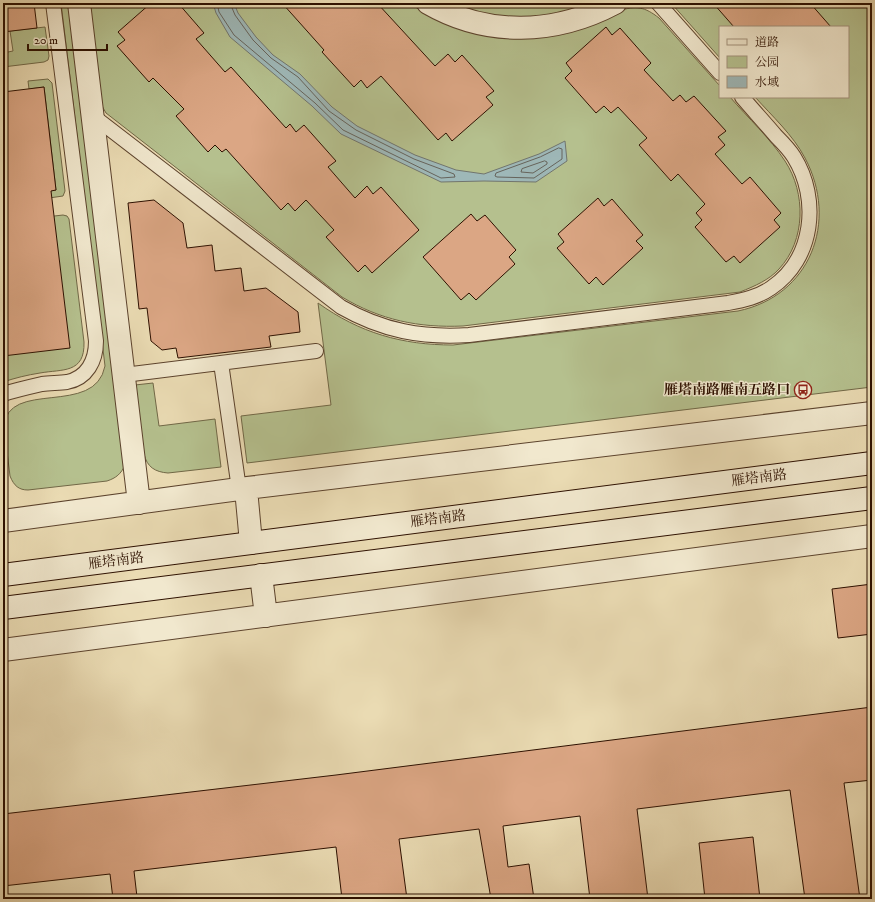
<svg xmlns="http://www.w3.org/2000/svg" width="875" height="902" font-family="'IM FELL DW Pica','Noto Serif SC',serif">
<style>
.green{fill:#b5c08e;stroke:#716847}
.water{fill:#9eb8b8;stroke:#71756e}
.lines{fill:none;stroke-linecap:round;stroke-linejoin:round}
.shore{stroke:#66645c;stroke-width:1}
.building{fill:#dba684;stroke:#2d1000}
.lane-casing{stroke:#5c432d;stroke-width:16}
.street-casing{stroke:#5c432d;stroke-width:24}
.secondary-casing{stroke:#2d1000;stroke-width:24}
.lane{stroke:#f1e8ce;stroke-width:14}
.street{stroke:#f1e8ce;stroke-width:22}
.secondary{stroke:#f1e8ce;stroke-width:22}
.labels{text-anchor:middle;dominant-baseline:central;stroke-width:3;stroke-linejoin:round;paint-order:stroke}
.poi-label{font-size:14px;font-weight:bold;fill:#2d1000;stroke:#f1e8ce;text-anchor:end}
.street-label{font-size:14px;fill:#2d1000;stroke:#f1e8ce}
</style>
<rect width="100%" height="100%" fill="#eadbb3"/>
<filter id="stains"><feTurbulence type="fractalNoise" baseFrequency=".005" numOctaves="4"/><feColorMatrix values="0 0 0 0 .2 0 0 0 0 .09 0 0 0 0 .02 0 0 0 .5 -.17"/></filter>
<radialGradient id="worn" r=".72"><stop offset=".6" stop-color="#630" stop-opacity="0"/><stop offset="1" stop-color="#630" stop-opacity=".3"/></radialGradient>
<path class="green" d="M61,3h9l55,462c-4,9 -9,13 -18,16l-79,9c-9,0 -14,-4 -18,-14l-6,-49c3,-49 91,-9 101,-61z
M88,3h321l16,10 25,11 169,-13c17,-6 26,-4 40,7l61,68v11h10c18,21 40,41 55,64 21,32 21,79 -6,108 -10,11 -24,17 -39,23l-277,34c-44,2 -83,-6 -121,-29l-236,-184 -4,-7z
M448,3h147l-16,7 -48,9 -43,-4z
M671,3h201v384l-625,76 -6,-47 90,-11 -13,-102c42,30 84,42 135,42l285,-34c72,-15 101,-89 67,-153 -12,-23 -33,-42 -50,-61h93v-70h-128v31z
M45,27l4,29 -1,4 -4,2 -41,5v-14l10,-2 -3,-20z
M48,79l4,4 13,108 -2,5 -21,3 -1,-7 15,-2 -12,-103 -15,2 -1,-8z
M63,215l4,1 2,3 15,123c1,32 -22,27 -44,31 -13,2 -25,5 -37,9v-160z
M153,383l6,43 56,-7 6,48 -53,6c-13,-1 -21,-6 -24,-19l-9,-69z"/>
<path class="water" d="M213,3h21l4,10 18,24 17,18 27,19 32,33 25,19 58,29 41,15 28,4 55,-20 26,-13 2,20 -31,21 -52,-1 -43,1 -100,-48 -29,-28 -82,-69 -14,-24z"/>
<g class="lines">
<path class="shore" d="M217,3l2,9 15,23 81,68 28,27 98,48 14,-1 -1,-3 -40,-15 -58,-29 -27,-19 -31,-34 -27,-19 -18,-18 -18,-25 -5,-12
M559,148l3,1v10l-28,19 -37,-1 -2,-1 1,-3 44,-16z
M545,161l2,1v2l-14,9 -12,-1 1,-3z"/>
</g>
<path class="building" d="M3,3h31l3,25 -34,4z
M151,3h27l26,30 -8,6 29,33 6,-5 55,61 4,-4 6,8 8,-7 32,36 -8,6 27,31 12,-12 6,8 8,-7 38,43 -47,43 -7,-8 -7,7 -32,-35 8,-7 -28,-30 -11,11 -7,-8 -7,7 -55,-61 -4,3 -7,-7 -7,7 -32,-36 8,-7 -31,-31 -4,4 -32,-36 8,-6 -7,-8z
M282,3h95l58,63 13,-12 7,8 7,-7 32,36 -8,6 7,8 -41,36 -6,-8 -8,7 -57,-64 -14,12 -6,-8 -7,7 -32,-35 2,-2z
M713,3h97l21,24h-97z
M606,27l6,8 8,-7 31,35 -7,7 29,31 7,-6 6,7 8,-6 32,35 -8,6 7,8 -10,9 27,30 8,-7 31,36 -7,7 6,7 -40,36 -6,-7 -8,6 -31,-35 7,-7 -6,-7 9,-9 -27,-30 -7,7 -32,-36 8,-7 -29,-31 -7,6 -7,-7 -8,7 -31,-35 7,-7 -6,-8z
M44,87l12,103 -5,1 19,157 -67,8v-264z
M598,198l6,8 8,-7 31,36 -7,6 7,7 -40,37 -7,-8 -7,7 -32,-36 7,-6 -6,-8z
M154,200l29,23 4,25 25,-3 3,26 26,-3 3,23 22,-3 32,24 2,20 -31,4 2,11 -93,11 -2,-10 -14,2 -11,-9 -4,-33 -8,1 -11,-106z
M471,214l6,7 8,-6 31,35 -7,7 6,7 -39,36 -7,-7 -8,7 -38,-43z
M872,584v50l-34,4 -6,-49z
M872,707v73l-28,3 16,116h-55l-15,-109 -153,19 11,90h-58l-10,-83 -77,10 5,41 21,-3 5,35h-43l-12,-70 -80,10 8,60h-65l-6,-52 -202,24 3,26 -14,2h-10l-3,-25 -107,12v-72l333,-39z
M753,837l7,62h-55l-6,-56z"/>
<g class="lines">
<defs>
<path id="lane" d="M658,3l62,70
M93,116l248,191c42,24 81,31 128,28l259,-32c16,-3 30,-6 43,-15 43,-29 49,-89 23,-131 -5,-8 -11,-14 -18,-21 -11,-13 -23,-26 -34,-39
M221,363l18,126
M124,375l192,-24
M3,394c13,-4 26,-7 39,-10 8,-1 17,-1 25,-2 20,-4 29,-21 29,-41l-43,-338"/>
<path id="street" d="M79,3l60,500
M428,3c59,34 127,32 187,0
M246,489l5,54
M3,521l236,-32 633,-76
M261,575l5,41
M3,650l869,-114"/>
<path id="secondary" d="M3,575l869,-112
M3,608l869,-110"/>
</defs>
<use href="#lane" class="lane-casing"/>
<use href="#street" class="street-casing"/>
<use href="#secondary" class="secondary-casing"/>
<use href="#lane" class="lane"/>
<use href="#street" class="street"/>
<use href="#secondary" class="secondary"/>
</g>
<defs>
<symbol id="bus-ring" viewBox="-11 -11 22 22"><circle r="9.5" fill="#f1e8ce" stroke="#8f2418" stroke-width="1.5"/><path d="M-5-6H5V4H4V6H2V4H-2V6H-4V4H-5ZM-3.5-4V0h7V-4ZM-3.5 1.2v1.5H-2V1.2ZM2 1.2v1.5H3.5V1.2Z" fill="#8f2418"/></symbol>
</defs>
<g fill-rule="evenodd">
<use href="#bus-ring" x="793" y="380" width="20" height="20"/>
</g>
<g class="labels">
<g class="poi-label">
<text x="790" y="390">雁塔南路雁南五路口</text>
</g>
<g class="street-label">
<text transform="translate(759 478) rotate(-7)">雁塔南路</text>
<text transform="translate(438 519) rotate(-7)">雁塔南路</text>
<text transform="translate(116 561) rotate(-7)">雁塔南路</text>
</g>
</g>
<rect width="875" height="902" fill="none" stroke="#eadbb3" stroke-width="16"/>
<rect x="4" y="4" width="867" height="894" fill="none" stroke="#2d1000" stroke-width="2"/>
<rect x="8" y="8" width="859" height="886" fill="none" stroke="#2d1000"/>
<rect x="719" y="26" width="130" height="72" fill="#f1e8ce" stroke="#a3927c"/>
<rect x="727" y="39" width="20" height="6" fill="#f1e8ce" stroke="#a3927c"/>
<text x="755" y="46" font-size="12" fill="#2d1000">道路</text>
<rect x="727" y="56" width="20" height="12" fill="#b5c08e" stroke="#a3927c"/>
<text x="755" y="66" font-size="12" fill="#2d1000">公园</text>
<rect x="727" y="76" width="20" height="12" fill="#9eb8b8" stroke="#a3927c"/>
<text x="755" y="86" font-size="12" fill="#2d1000">水域</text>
<path d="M28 44v6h79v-6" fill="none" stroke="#2d1000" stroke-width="2"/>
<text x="34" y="44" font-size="12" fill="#2d1000" stroke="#f1e8ce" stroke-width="3" paint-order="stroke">20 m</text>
<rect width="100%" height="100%" filter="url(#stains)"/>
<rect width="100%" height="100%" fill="url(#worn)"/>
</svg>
